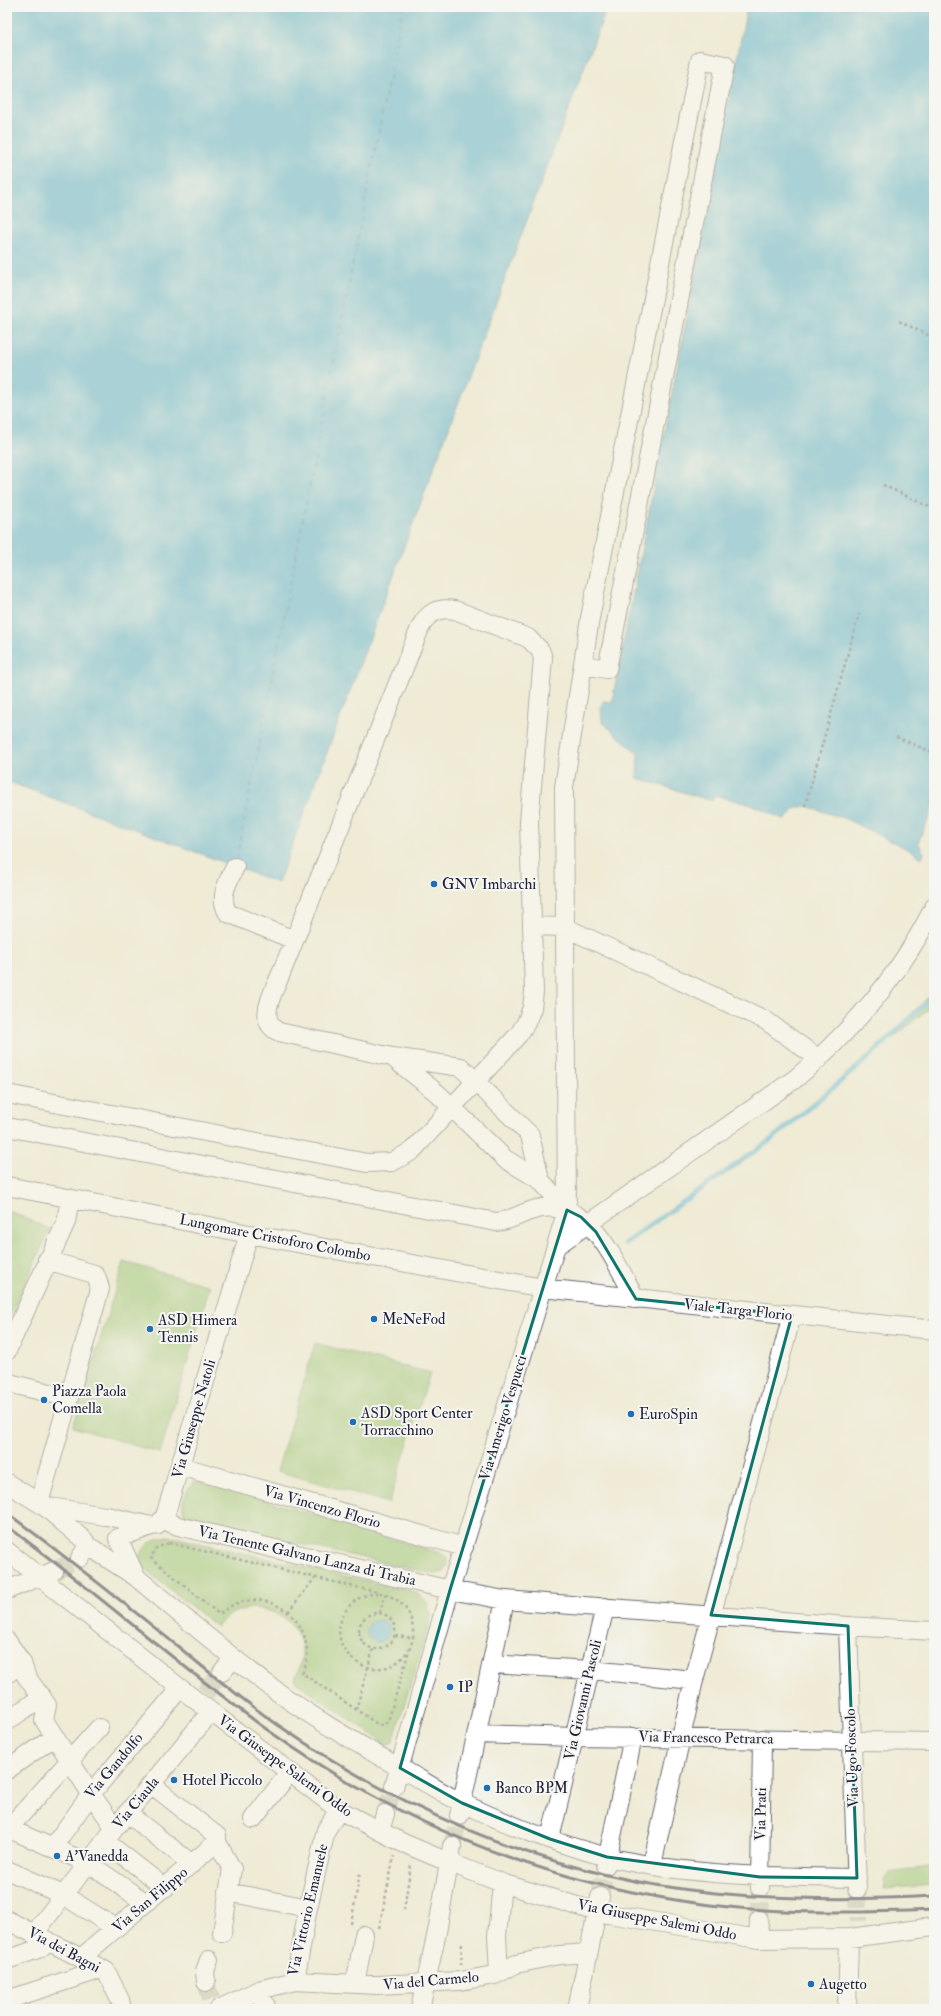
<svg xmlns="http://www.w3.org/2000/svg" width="941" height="2016" font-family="'IM FELL Double Pica',serif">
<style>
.green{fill:#98c574;stroke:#5d7458}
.water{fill:#58b2d5;stroke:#3d6a88}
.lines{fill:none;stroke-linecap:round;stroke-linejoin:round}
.stream{stroke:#58b2d5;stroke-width:5}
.ferry{stroke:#385c79;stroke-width:1;stroke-dasharray:5 4;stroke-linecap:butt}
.minor-tunnel{stroke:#c6c3b7;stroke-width:18;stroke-dasharray:18 9;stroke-linecap:butt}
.minor-casing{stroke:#6a6871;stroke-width:20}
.path{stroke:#6a6871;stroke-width:2.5;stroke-dasharray:3 3;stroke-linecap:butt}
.minor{stroke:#fff;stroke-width:18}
.rail{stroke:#22223b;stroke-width:3}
.marked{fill:none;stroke:#0f766e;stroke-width:3;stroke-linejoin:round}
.poi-dot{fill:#1f6fb2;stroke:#f6f6f2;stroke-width:1.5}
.labels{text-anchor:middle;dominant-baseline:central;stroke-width:4;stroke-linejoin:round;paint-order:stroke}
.poi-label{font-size:15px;fill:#22223b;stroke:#f6f6f2;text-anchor:start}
.street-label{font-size:15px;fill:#22223b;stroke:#f6f6f2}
</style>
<rect width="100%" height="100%" fill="#f6f6f2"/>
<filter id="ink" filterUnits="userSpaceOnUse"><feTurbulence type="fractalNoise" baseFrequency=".025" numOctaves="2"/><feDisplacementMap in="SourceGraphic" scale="8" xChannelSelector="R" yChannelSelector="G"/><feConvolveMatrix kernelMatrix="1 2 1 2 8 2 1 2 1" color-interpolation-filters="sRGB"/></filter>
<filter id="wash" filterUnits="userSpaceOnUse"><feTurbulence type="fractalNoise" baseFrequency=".012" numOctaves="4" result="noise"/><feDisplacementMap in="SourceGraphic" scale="16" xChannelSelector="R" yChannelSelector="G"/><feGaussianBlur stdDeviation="0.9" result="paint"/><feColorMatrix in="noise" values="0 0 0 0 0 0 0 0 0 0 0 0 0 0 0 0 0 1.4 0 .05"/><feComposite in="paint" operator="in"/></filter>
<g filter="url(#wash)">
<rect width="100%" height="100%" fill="#efebd6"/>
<path class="green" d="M934,991v13l-73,60z
M7,1210l43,19 -43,94z
M124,1262l86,24 -50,167 -87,-26z
M315,1343l115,30 -41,130 -112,-32z
M195,1481h6l239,72 6,4 2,9 -4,6 -9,2 -247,-55c-11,-9 -2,-31 7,-38z
M168,1536l247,56 12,10 4,15 -38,125 -6,3 -93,-64c5,-10 8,-19 8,-30 -1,-34 -46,-55 -74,-35 -4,3 -7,7 -11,11l-81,-65c10,-17 12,-22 32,-26z
M934,1866v19l-50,4 2,-11 4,-5z"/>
<path class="water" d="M7,7h600l-329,876 -271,-102z
M747,7h187v799l-16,36 6,11 -2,5 -11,-7 -65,-32 -40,-13 -10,2 -11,12 -30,-14 -40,-11 -3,6 -75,-23 1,-24 -36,-32 -1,-14 2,-7 9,1z
M367 1631a11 11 0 1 1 22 0a11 11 0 1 1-22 0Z"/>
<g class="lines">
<path class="stream" d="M625,1243l147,-104 89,-75 73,-68"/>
<path class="ferry" d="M237,858l166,-851"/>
</g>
</g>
<g filter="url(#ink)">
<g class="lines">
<path class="minor-tunnel" d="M54,1571l26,-13
M205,1693l17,-21
M385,1814l9,-27
M452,1846l7,-30
M857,1890l1,31
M600,1897l6,-32
M759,1920l1,-32
M206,1982l8,27"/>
<defs>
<path id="minor" d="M235,867c-7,15 -17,30 -7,46l66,27
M532,926l32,1 201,93 54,39
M7,1094l360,69 25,-1 20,-11 107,-117 7,-11 6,-15 2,-16 -5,-170 14,-164 -3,-8 -12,-12 -73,-28c-17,-3 -27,2 -35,18l-140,348c-7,17 -24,45 -1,56l113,25 69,10 69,68 10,45 -35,-21 -68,-66 -45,-36
M7,1127l489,95c17,-1 29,-12 46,-14 51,-6 73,55 94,91
M540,1180l27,30
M7,1186l242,48 294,54 391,42
M556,1246l239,-167c57,-48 106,-105 139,-172
M7,1351l59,-129 4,-24
M7,1381l6,3 56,14
M180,1466l284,81
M7,1483l37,23
M39,1503l61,-214 -3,-11 -3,-4 -47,-14
M164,1520l14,6 272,64 55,10 343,26 86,5
M151,1526l7,-1 7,-9 84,-282
M85,1541l-41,-35 61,10
M93,1549l43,28 -18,-39 33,-12 -44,-10
M7,1551l173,137 159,122 64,33 45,19 54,21 95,29 161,27 91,-1 85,-11
M80,1558l8,-12
M136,1577c43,36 86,73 131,107 42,32 88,58 133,84 22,12 42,25 64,36 45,21 95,41 144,53 80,19 167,20 249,21
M7,1590l47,-19
M848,1626l9,263
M7,1641l15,22 4,13 21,29 -3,15 47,74 24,34
M492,1664l98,6 104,10
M222,1672l12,-14
M7,1674l15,-11
M7,1721l35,-24
M477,1734l97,3 360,5
M7,1770l47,-33
M151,1784l66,52v6l15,27 -10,64
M394,1787l56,-197 117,-380 -3,-423 26,-169 110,-558 25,5 -118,604 -24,-4
M127,1813l65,51
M459,1816l46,-216
M253,1819l37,-47
M7,1828l81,35 58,40
M9,1828l90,-100
M380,1831l5,-17
M550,1839l55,-232
M105,1841l60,47
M52,1848l39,-54 89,-106
M606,1865l27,-128
M652,1865l42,-185 98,-365
M7,1870l56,25 53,33
M760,1888l2,-149
M228,1892l80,16
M7,1920l99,51 14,29 2,9
M34,1934l81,-106 96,-116
M758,1939l1,-19
M81,1958l136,-116
M7,1960l36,-13 6,-6
M499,1973l-2,-37 5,-53
M295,1981l83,4 82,-4 35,-6 21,-11 43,-9 29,-2
M206,1982l-1,-11 4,-11
M355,1984l9,-49
M259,1990l8,19
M7,2000l86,-28 3,-5
M219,2009l40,-19 36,-9 13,-73 18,-78 13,-20
M420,2009l17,-77 15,-86
M577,2009l23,-112
M847,2009l2,-71"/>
</defs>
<use href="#minor" class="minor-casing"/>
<path class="path" d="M899,321l35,17
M883,485l51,24
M896,737l38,16
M805,806l54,-192
M169,1543l216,51c21,8 29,22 28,44l-24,80 -3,5 -7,2 -77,-52c6,-9 6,-21 4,-30 -6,-33 -41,-51 -71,-39 -5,2 -11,7 -16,10l-68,-56 5,-10z
M378,1594c-12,-1 -24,5 -31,15 -30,43 35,85 62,40
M288,1612l27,-34
M359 1631a18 18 0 1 1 36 0a18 18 0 1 1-36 0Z
M380,1613l5,-19
M395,1636l18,2
M356,1710l17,-61
M404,1910l7,-46
M351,1924l9,-51
M379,1928l15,-72
M461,1965l1,-24"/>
<use href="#minor" class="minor"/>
<path class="rail" d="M7,1513c57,42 113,87 168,131 34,28 67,56 103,81 132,91 276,152 437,168 73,7 146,7 219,3
M7,1526c89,66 172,140 262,205 132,94 281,154 441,174 74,9 150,8 224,5"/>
</g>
</g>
<path d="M0 0H941V2016H0ZM567,1210l14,7 15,15 40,67 156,16 -81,300 137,11 9,252 -97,-1 -153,-20 -57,-18 -88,-36 -62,-35 50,-178z" fill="#efebd6" fill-opacity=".55" fill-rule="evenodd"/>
<path class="marked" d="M567,1210l14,7 15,15 40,67 156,16 -81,300 137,11 9,252 -97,-1 -153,-20 -57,-18 -88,-36 -62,-35 50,-178z"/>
<g class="poi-dot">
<circle cx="434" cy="884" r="4"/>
<circle cx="374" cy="1319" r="4"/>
<circle cx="150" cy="1329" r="4"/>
<circle cx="44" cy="1400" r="4"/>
<circle cx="631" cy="1414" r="4"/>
<circle cx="353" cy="1422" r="4"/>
<circle cx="450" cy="1687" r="4"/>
<circle cx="174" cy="1780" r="4"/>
<circle cx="487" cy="1788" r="4"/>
<circle cx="57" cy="1856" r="4"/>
<circle cx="811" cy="1984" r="4"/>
</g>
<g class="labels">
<g class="poi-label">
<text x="442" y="884">GNV Imbarchi</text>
<text x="382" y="1319">MeNeFod</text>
<text x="158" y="1320">ASD Himera<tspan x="158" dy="17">Tennis</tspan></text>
<text x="52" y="1391">Piazza Paola<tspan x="52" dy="17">Comella</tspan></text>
<text x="361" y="1413">ASD Sport Center<tspan x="361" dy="17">Torracchino</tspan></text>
<text x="639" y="1414">EuroSpin</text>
<text x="458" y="1687">IP</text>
<text x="182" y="1780">Hotel Piccolo</text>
<text x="495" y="1788">Banco BPM</text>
<text x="65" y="1856">A'Vanedda</text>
<text x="819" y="1984">Augetto</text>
</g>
<g class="street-label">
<text transform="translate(275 1238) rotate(11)">Lungomare Cristoforo Colombo</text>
<text transform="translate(738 1310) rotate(6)">Viale Targa Florio</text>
<text transform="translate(503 1418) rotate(-73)">Via Amerigo Vespucci</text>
<text transform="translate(194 1419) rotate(-74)">Via Giuseppe Natoli</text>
<text transform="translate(322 1507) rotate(16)">Via Vincenzo Florio</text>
<text transform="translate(307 1556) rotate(13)">Via Tenente Galvano Lanza di Trabia</text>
<text transform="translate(583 1700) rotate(-77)">Via Giovanni Pascoli</text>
<text transform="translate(706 1738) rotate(1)">Via Francesco Petrarca</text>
<text transform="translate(852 1758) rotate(-92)">Via Ugo Foscolo</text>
<text transform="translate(114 1766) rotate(-50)">Via Gandolfo</text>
<text transform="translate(285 1766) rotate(36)">Via Giuseppe Salemi Oddo</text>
<text transform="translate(136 1803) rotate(-50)">Via Ciaula</text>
<text transform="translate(761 1814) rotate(-89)">Via Prati</text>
<text transform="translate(150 1900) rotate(-40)">Via San Filippo</text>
<text transform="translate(308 1910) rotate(-77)">Via Vittorio Emanuele</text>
<text transform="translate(657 1920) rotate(11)">Via Giuseppe Salemi Oddo</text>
<text transform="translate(64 1950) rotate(28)">Via dei Bagni</text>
<text transform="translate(431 1981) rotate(-5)">Via del Carmelo</text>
</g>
</g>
<rect width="941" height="2016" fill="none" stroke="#f6f6f2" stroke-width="24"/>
</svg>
